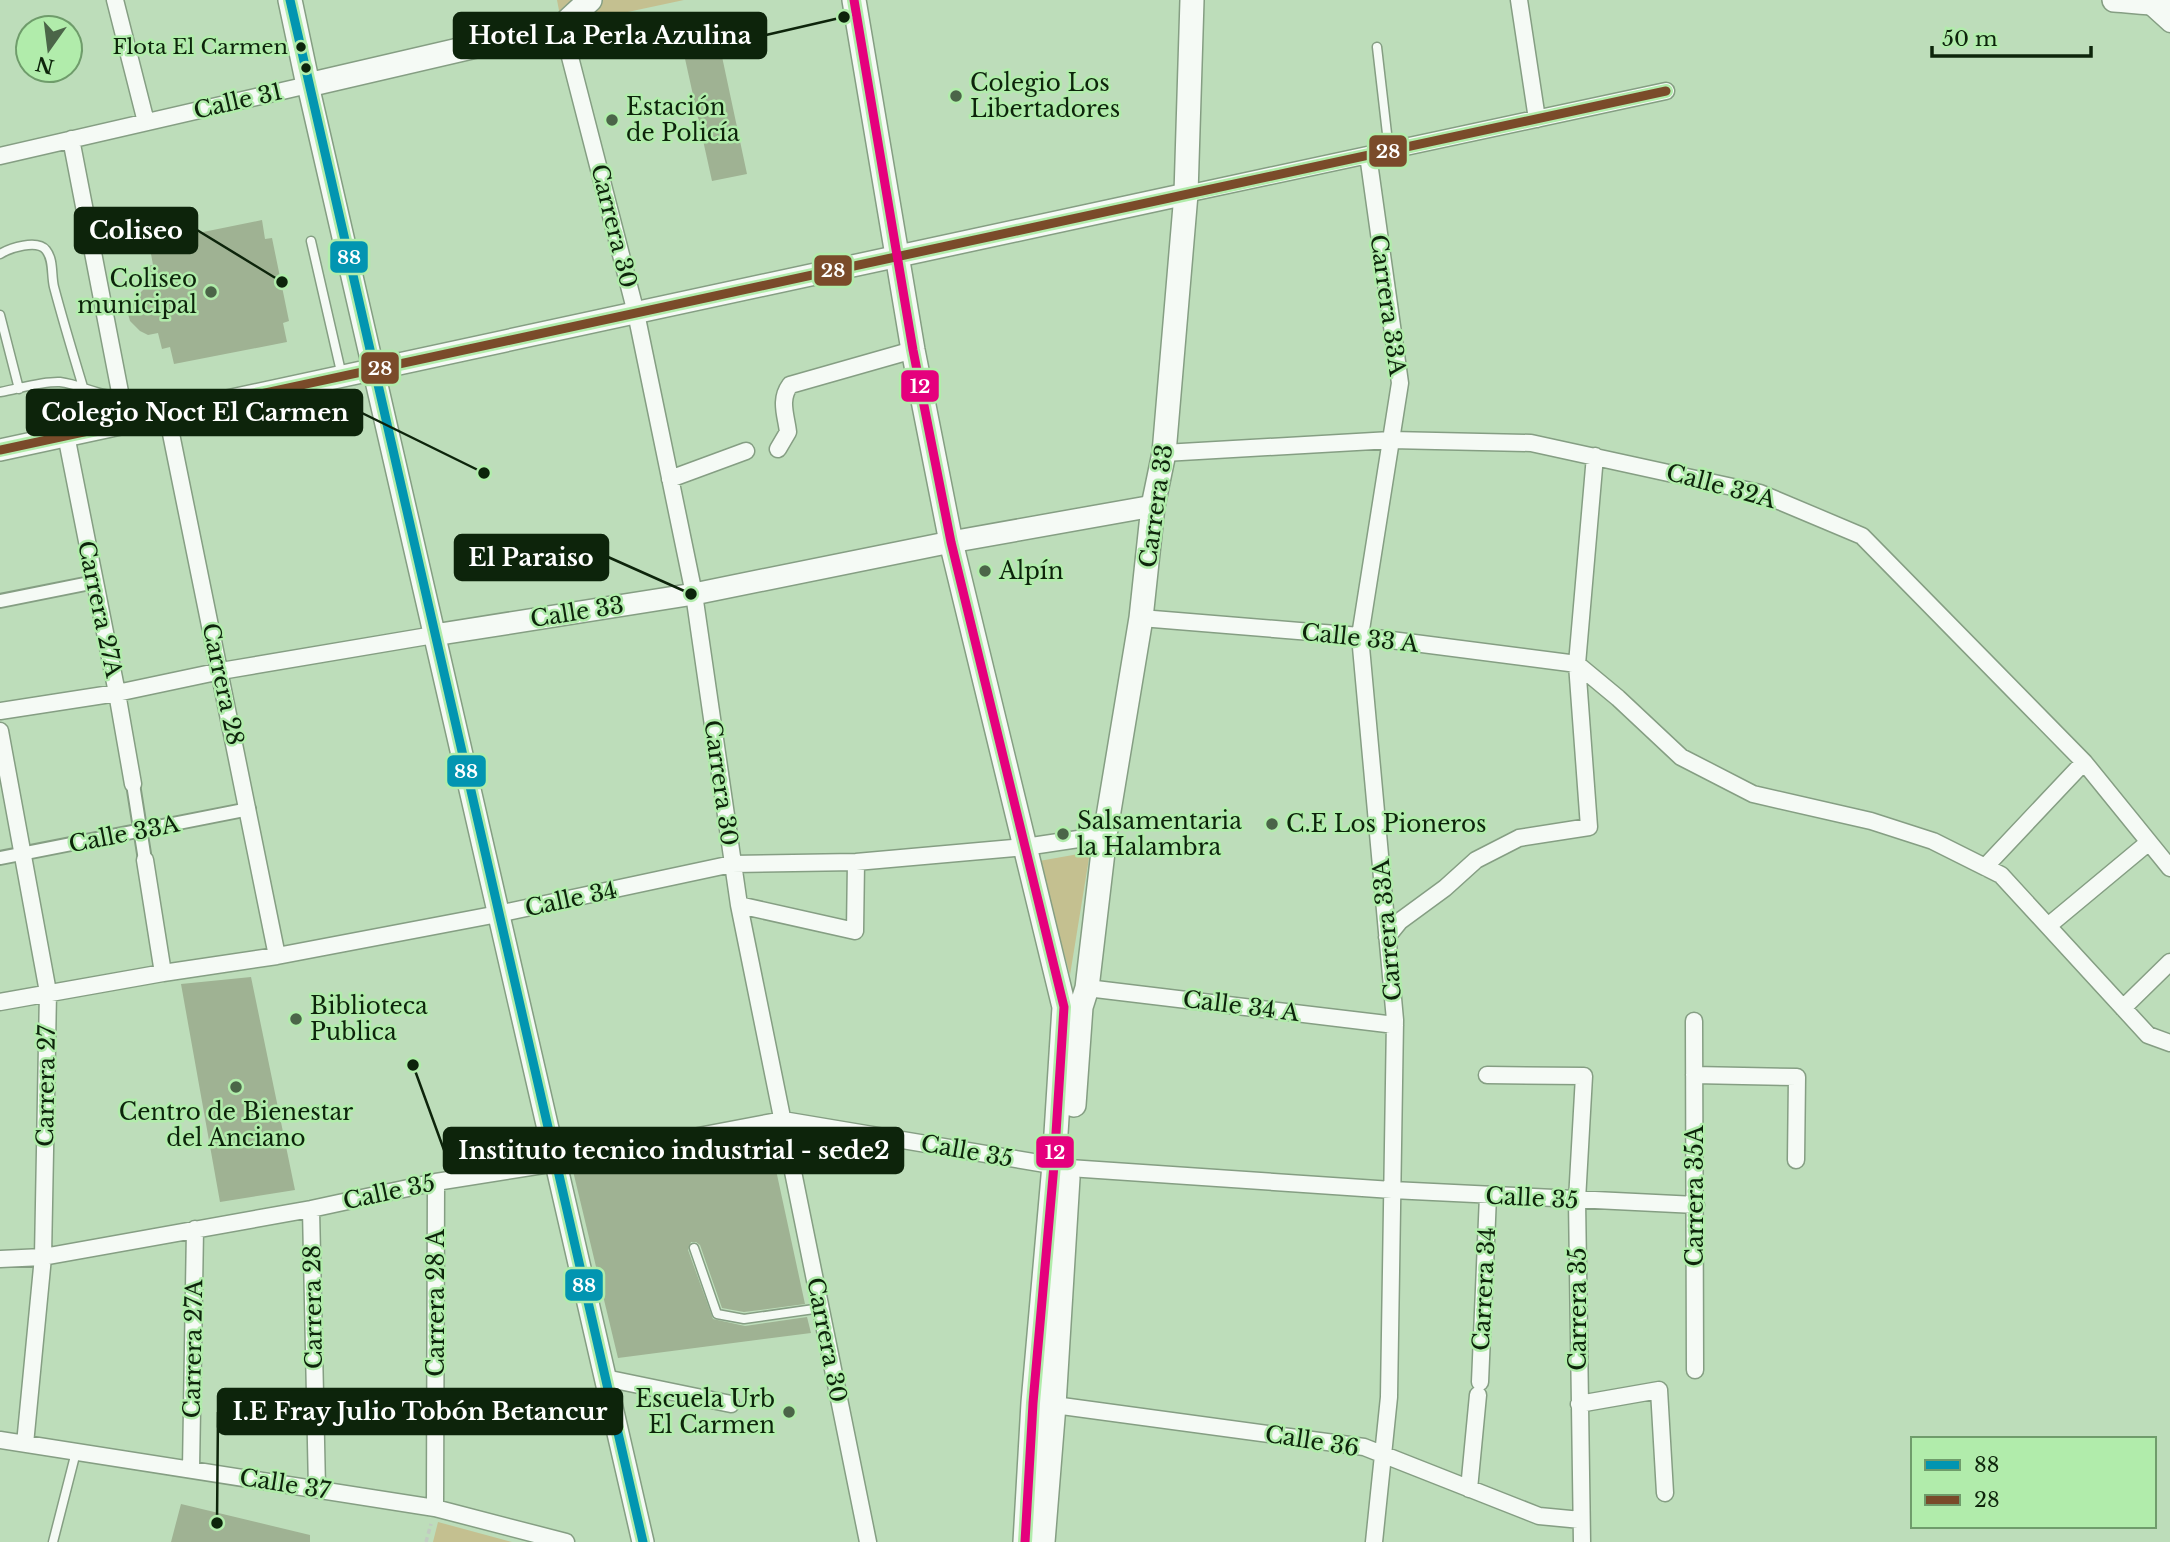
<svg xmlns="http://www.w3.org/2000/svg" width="2170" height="1542" font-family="'Libre Baskerville',serif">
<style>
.green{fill:#c4c090}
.building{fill:#9fb293}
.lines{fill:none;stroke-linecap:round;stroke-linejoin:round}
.service-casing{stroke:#859e83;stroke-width:11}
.pedestrian-casing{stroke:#859e83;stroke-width:16}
.minor-casing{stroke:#859e83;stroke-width:19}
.tertiary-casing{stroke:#859e83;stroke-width:24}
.secondary-casing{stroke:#859e83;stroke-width:26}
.path{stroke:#c1cac1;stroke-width:3.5;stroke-dasharray:5 3.5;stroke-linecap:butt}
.service{stroke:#f5faf5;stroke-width:8}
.pedestrian{stroke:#f5faf5;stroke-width:12}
.minor{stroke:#f5faf5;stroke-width:16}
.tertiary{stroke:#f5faf5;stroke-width:21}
.secondary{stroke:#f5faf5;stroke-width:23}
.bus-1-casing{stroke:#b1ecab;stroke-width:14}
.bus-2-casing{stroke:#b1ecab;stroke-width:14}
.bus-3-casing{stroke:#b1ecab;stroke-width:14}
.bus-1{stroke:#0295b1;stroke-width:9}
.bus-2{stroke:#7a4b2a;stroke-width:9}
.bus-3{stroke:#e5007d;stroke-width:9}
.bus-dot{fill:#0d240b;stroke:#b1ecab;stroke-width:2.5}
.poi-dot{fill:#4b6548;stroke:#b1ecab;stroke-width:2.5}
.labels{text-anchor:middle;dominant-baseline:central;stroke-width:5;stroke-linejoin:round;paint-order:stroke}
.bus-label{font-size:21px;fill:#0d240b;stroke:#b1ecab;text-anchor:end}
.poi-label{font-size:23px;fill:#0d240b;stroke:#b1ecab;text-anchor:start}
.street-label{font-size:23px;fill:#0d240b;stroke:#b1ecab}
.leader{fill:none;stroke:#0d240b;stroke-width:2.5}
.callout-dot{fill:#0d240b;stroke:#b1ecab;stroke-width:2.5}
.callout{fill:#0d240b;stroke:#0d240b;stroke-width:2.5}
.callout-label{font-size:24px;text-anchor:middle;font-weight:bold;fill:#fff}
.line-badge{stroke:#b1ecab;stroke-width:2.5}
.badge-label{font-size:19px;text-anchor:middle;font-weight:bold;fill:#fff}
</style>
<rect width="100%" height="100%" fill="#bdddba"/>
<path class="green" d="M557,0h127l-122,26z
M1090,852l-20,123 -31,-114z
M438,1522l74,20h-79z"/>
<path class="building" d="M714,19l33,155 -35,7 -34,-154z
M262,220l3,19 7,-1 17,83 -6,2 4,19 -113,22 -4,-17 -8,2 -4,-16 -10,2 -8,-4 -10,-10 -2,-7 5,-14 16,-16 -4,-18 8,-1 -4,-22z
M251,977l44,213 -75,12 -39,-218z
M768,1133l37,171 -61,8 -22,-4 -22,-63 -4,-3h-5l-3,8 25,69 32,7 62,-9 4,16 -193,25 -45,-187z
M181,1504l129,31v7h-139z"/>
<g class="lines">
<defs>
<path id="service" d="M1377,47l12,104
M311,241l31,135
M0,254c10,-6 37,-15 46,-4 8,10 5,25 8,37 9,34 19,67 29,100
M0,315l19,74
M0,392c18,-3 42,-11 60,-10 23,3 36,14 59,13
M694,1248l23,66 27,5 77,-11
M53,1542l23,-90"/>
<path id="pedestrian" d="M0,601l95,-19
M133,784l12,76
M0,858l249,-49"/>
<path id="minor" d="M115,0l31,122
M1519,0l18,119
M2149,5l21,19
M562,26l74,287 58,281 45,311 129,637
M71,139l55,284
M1368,155l32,228 -40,253 35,384 -6,377 -15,145
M0,156l308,-71
M1186,194l480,-103
M167,414l110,542
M66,435l51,258 16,91
M778,449l10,-17c-2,-17 -9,-32 2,-47l123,-35
M1164,453l227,-13 140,3 229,50 102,43 222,226 86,106
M670,479l76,-28
M1141,618l219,18 217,28
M1577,664l41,34 63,59 72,37 118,27 62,20 68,34 147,160 22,8
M0,711l117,-18 104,-22 213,-36
M0,731l48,261 -5,265 -18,187
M145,860l18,113
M1985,867l99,-105
M739,905l116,26 1,-69
M2048,926l101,-84
M1387,937l13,-16 45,-33 31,-28 43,-22 70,-11 -12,-163 18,-208
M1087,988l308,37
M0,1002l163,-29 114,-17 221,-42 234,-50 124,-2 169,-15 80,-12
M2123,1008l47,-46
M1694,1021l1,349
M1487,1075l97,1 -7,124 5,342
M1694,1075l103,2 -1,83
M311,1209l6,280
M0,1259l43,-2 268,-48 125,-27 120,-19 227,-43 286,48 323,22 304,15
M605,1378l126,26
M1480,1382l8,-186
M1047,1404l317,43 175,69 42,4
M1579,1404l80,-14 6,103
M0,1440l435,68 131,34
M191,1469l4,-240
M1469,1489l9,-94
M435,1508l1,-326"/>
<path id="tertiary" d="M308,85l335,1457
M0,450l1186,-256
M434,635l260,-41 257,-52 202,-36"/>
<path id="secondary" d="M290,0l18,85 254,-59 28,-26
M854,0l59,350 38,192 113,465 -10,158 -21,238 -8,139
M2114,0c19,1 37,5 56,3
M1074,1105l7,-98 6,-19 18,-153 36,-217 12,-112 11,-53 22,-259 6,-194
M1043,1542l11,-137 14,-227"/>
</defs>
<use href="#service" class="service-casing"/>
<use href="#pedestrian" class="pedestrian-casing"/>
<use href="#minor" class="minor-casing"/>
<use href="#tertiary" class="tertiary-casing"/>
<use href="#secondary" class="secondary-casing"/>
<path class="path" d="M426,1542l5,-18"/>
<use href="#service" class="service"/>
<use href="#pedestrian" class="pedestrian"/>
<use href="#minor" class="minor"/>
<use href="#tertiary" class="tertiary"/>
<use href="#secondary" class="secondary"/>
<defs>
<path id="bus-1" d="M290,0l353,1542"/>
<path id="bus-2" d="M0,450l1666,-359"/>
<path id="bus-3" d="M854,0l59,350 38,192 113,465 -10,158 -21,238 -8,139"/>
</defs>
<use href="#bus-1" class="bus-1-casing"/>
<use href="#bus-2" class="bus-2-casing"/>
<use href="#bus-3" class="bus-3-casing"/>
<use href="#bus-1" class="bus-1"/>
<use href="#bus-2" class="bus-2"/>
<use href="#bus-3" class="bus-3"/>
</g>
<g class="bus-dot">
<circle cx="301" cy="47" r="6"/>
<circle cx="306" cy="68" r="6"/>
</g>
<g class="poi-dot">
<circle cx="956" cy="96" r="7"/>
<circle cx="612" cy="120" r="7"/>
<circle cx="211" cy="292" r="7"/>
<circle cx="985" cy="571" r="7"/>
<circle cx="1272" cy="824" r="7"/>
<circle cx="1063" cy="834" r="7"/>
<circle cx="296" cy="1019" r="7"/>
<circle cx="236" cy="1087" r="7"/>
<circle cx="789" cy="1412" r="7"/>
</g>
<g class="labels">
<g class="bus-label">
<text x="288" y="47">Flota El Carmen</text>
</g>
<g class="poi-label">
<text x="970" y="83">Colegio Los<tspan x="970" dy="26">Libertadores</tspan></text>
<text x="626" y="107">Estación<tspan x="626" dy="26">de Policía</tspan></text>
<text x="197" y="279" text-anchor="end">Coliseo<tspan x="197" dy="26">municipal</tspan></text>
<text x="999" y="571">Alpín</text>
<text x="1077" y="821">Salsamentaria<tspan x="1077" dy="26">la Halambra</tspan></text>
<text x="1286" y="824">C.E Los Pioneros</text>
<text x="310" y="1006">Biblioteca<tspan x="310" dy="26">Publica</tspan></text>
<text x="236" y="1112" text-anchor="middle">Centro de Bienestar<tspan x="236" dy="26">del Anciano</tspan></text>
<text x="775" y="1399" text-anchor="end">Escuela Urb<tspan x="775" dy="26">El Carmen</tspan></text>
</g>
<g class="street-label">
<text transform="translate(238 101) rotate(-13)">Calle 31</text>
<text transform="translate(614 226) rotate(76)">Carrera 30</text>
<text transform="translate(1388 305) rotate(82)">Carrera 33A</text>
<text transform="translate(1721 486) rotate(15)">Calle 32A</text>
<text transform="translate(1156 506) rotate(-82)">Carrera 33</text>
<text transform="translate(100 609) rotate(78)">Carrera 27A</text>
<text transform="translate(577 612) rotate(-9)">Calle 33</text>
<text transform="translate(1360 638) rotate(6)">Calle 33 A</text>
<text transform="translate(223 684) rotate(78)">Carrera 28</text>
<text transform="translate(721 783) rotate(82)">Carrera 30</text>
<text transform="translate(124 834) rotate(-11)">Calle 33A</text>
<text transform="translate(571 899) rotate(-12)">Calle 34</text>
<text transform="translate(1387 930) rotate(-95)">Carrera 33A</text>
<text transform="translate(1241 1006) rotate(7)">Calle 34 A</text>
<text transform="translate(46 1086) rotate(-89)">Carrera 27</text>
<text transform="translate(967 1151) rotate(10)">Calle 35</text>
<text transform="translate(389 1192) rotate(-12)">Calle 35</text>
<text transform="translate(1695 1196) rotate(-90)">Carrera 35A</text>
<text transform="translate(1532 1198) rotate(3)">Calle 35</text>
<text transform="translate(1484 1289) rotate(-87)">Carrera 34</text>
<text transform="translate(436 1303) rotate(-90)">Carrera 28 A</text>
<text transform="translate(313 1307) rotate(-91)">Carrera 28</text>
<text transform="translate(1578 1309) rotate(-90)">Carrera 35</text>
<text transform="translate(827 1340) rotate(79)">Carrera 30</text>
<text transform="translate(193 1349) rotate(-89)">Carrera 27A</text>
<text transform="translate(1312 1441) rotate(9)">Calle 36</text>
<text transform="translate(285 1484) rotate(9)">Calle 37</text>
</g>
</g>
<path class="leader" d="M844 17L766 35M282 282L197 230M484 473L362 413M691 594L608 557M413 1065L444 1150M217 1523L218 1412"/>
<g class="callout-dot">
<circle cx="844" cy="17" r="7"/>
<circle cx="282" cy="282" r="7"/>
<circle cx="484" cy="473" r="7"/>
<circle cx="691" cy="594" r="7"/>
<circle cx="413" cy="1065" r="7"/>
<circle cx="217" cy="1523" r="7"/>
</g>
<g class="callout">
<rect x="454" y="13" width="312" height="45" rx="7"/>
<rect x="75" y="208" width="122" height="45" rx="7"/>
<rect x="27" y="390" width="335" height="45" rx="7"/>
<rect x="455" y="535" width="153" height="45" rx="7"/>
<rect x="444" y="1128" width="459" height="45" rx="7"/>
<rect x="218" y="1389" width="404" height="45" rx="7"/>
</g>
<g class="callout-label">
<text x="610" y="44">Hotel La Perla Azulina</text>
<text x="136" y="239">Coliseo</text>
<text x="195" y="421">Colegio Noct El Carmen</text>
<text x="531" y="566">El Paraiso</text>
<text x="674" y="1159">Instituto tecnico industrial - sede2</text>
<text x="420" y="1420">I.E Fray Julio Tobón Betancur</text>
</g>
<g class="line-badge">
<rect x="1368" y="134" width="40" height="34" rx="7" fill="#7a4b2a"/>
<rect x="329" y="240" width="40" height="34" rx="7" fill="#0295b1"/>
<rect x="813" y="254" width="40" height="33" rx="7" fill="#7a4b2a"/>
<rect x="360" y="351" width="40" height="34" rx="7" fill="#7a4b2a"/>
<rect x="900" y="369" width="40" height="34" rx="7" fill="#e5007d"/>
<rect x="446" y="754" width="41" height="34" rx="7" fill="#0295b1"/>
<rect x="1035" y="1135" width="40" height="34" rx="7" fill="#e5007d"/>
<rect x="564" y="1268" width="40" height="34" rx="7" fill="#0295b1"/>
</g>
<g class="badge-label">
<text x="1388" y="158">28</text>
<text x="349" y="264">88</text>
<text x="833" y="277">28</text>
<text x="380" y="375">28</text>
<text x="920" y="393">12</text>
<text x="466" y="778">88</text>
<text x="1055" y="1159">12</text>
<text x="584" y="1292">88</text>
</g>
<rect x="1911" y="1437" width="245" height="91" fill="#b1ecab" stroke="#6f9c6b" stroke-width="2"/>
<rect x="1925" y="1460" width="35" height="10" fill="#0295b1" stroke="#6f9c6b" stroke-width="2"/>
<text x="1974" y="1472" font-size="21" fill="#0d240b">88</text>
<rect x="1925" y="1495" width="35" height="10" fill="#7a4b2a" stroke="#6f9c6b" stroke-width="2"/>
<text x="1974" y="1507" font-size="21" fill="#0d240b">28</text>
<g transform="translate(49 49) rotate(194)"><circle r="33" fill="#b1ecab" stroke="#6f9c6b" stroke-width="2"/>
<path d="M0-5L12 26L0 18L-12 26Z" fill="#4b6548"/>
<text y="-10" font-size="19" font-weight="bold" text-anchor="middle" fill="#0d240b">N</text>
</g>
<path d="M1932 46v10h159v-10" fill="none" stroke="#0d240b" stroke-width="3.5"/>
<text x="1942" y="46" font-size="21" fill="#0d240b" stroke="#b1ecab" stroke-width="5" paint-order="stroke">50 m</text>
</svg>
